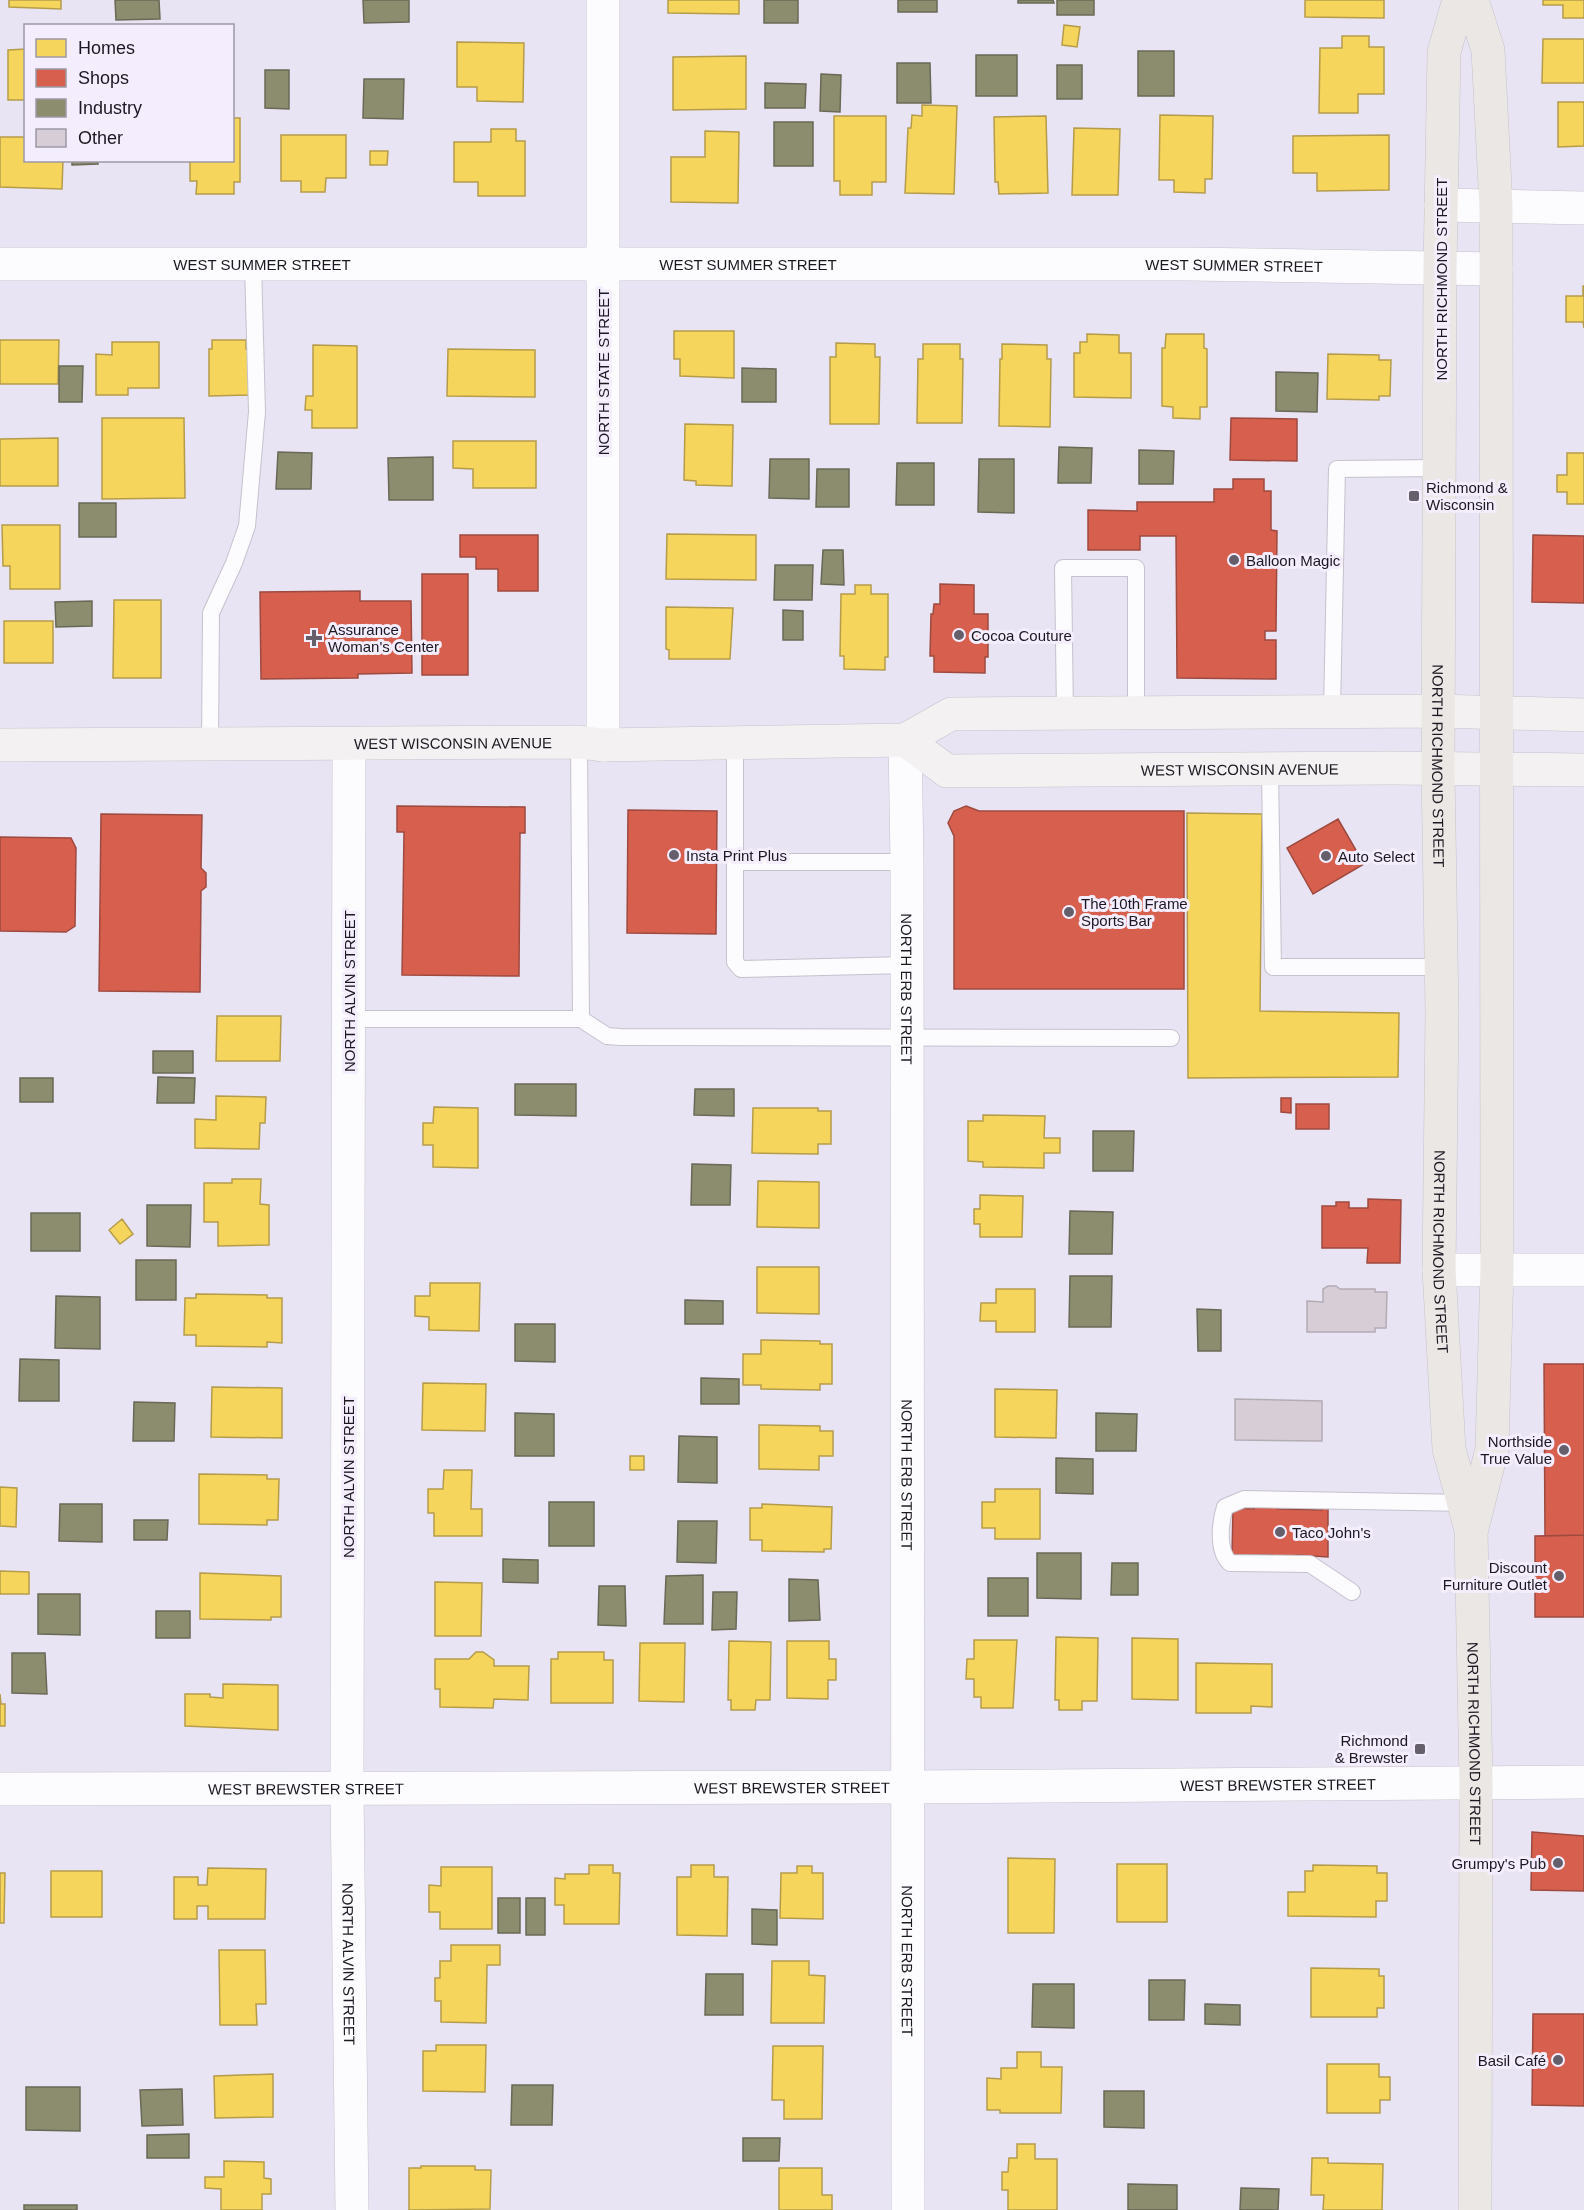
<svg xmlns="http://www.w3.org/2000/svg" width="1584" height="2210" font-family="Helvetica,sans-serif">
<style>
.homes{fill:#f6d55c;stroke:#b59c4b;stroke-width:1.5}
.shops{fill:#d6604d;stroke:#9e4a40;stroke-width:1.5}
.industry{fill:#8c8c6e;stroke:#6a6957;stroke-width:1.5}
.building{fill:#d7cdd6;stroke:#b4acb5;stroke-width:1.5}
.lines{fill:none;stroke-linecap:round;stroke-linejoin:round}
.service-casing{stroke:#c5c1cd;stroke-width:18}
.minor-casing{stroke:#c5c1cd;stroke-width:34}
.secondary-casing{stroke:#c5c1cd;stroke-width:34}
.primary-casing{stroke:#c5c3ca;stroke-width:34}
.service{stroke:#fcfbfd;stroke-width:16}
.minor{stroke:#fcfbfd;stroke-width:33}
.secondary{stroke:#f3f1f1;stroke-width:33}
.primary{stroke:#ebe7e5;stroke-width:33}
.poi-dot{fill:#645f6b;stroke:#f3edfd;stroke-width:2}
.labels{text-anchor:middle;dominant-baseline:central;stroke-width:6;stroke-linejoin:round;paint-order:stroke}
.street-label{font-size:15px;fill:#1c1822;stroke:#f3edfd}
.poi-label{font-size:15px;fill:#1c1822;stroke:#f3edfd;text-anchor:start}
</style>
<rect width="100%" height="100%" fill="#e9e4f3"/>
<path class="homes" d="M9,0h52v9l-52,-2z
M668,0h71v14l-71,-1z
M1305,0h79v18l-79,-1z
M1543,0h41v18h-21v-13h-20z
M1064,25l16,2 -3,20 -15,-2z
M1342,36h27v11h15v47h-26v19h-39l1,-65h22z
M1543,39h41v44h-42z
M457,42l67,1 -1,59 -46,-1v-14h-20z
M26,49v51h-18v-50z
M746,56v53l-73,1v-53z
M1558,102h26v44l-26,1z
M922,105l35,1 -3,88 -49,-1 3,-65h3l1,-13 10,1z
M1160,115l53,1 -1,63h-7v14l-31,-1v-12h-15z
M834,116h52v66h-14v13h-32v-14h-6z
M1046,116l2,77 -49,1 -1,-12h-3l-1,-65z
M232,118h8v64h-6v12h-38l1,-13h-7v-21h42z
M1074,128l46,1 -2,66h-46z
M491,129h25v12h9v55h-47v-14h-24v-40h37z
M705,131l34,1 -1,71 -67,-1v-45h34z
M281,135h65v43h-20l-1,14h-24v-11h-20z
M1389,135v55l-72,1v-18h-24v-37z
M0,137h26v23h37l-1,29 -62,-2z
M370,151h18l-1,14h-17z
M1583,286h1v42l-1,-6h-17v-26h17z
M674,331h60v47l-54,-2v-17h-6z
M1087,334l32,1v18h12v45l-57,-1v-44h6v-11h7z
M1166,334h38v14l3,1v58h-7v12l-27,-1v-11l-11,-1v-58h3z
M0,340h59l-1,44h-58z
M212,340h34v9h3l1,46 -41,1v-47h3z
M112,342h47v46h-31v7h-32v-41l16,1z
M836,343l39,1v13h5l-1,67h-49v-67h6z
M923,344h37v15h3l-1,64h-45l1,-64h5z
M1002,344l45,1v14h4l-1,68 -51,-1 1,-67h2z
M313,345l44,1v82h-45v-18h-7l1,-14h7z
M448,349l87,1v47l-88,-1z
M1328,354l51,1v5h12l-1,36h-11v4l-52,-1z
M102,418h82l1,80 -83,1z
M685,424l48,1 -1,61 -36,-1v-4l-12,-1z
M58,438v48h-58v-47z
M453,441h83v47h-63v-19l-20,-1z
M1567,453h17v51h-17v-12h-10v-17h10z
M2,525h58v64h-50v-23h-7z
M667,534l89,1v45l-90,-1z
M855,585h16v9h17v63h-3v13l-41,-1v-13h-4l1,-62h14z
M114,600h47v78h-48z
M666,607l67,1 -3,51h-61v-9l-3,-1z
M4,621h49v42h-49z
M1187,813l75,1 -2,197 139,2 -1,64 -210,1z
M217,1016h64l-1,45h-64z
M216,1096l50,1 -1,26h-5l-1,26 -64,-1v-29l21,1z
M434,1107l44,1v60l-45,-1v-22h-10v-22h10z
M753,1108h65v3h13v33h-13v10l-66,-1z
M983,1115l62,1 -1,22h16v15h-16v15l-61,-1v-5l-15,-1v-40h15z
M232,1179h29l-1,25 9,1v40l-51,1v-24h-14v-39h28z
M758,1181l61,1v46l-62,-1z
M980,1195l43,1 -1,41h-42v-13h-6v-15h6z
M122,1219l11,15 -13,10 -11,-14z
M757,1267h62v47l-62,-1z
M430,1283h50l-1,48 -50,-1v-13l-14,-1v-20h15z
M996,1289h39v43h-39v-11h-16l1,-18h15z
M196,1294l71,1v3h15v45l-15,-1v5l-71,-1v-11h-12l1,-37h11z
M761,1340l59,1v3h12v40h-12v6l-59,-1v-4h-18v-31h18z
M423,1383l63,1 -1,47 -63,-1z
M212,1387l70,1v50l-71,-1z
M995,1389l62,1 -1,48 -61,-1z
M759,1425l61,1v5h13v25h-14v14l-60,-1z
M630,1456h14v14h-14z
M444,1470h28l-1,39h11v27h-48v-23h-6v-24h15z
M199,1474l68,1v4h12l-1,41h-11v5l-68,-1z
M0,1487l17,1 -1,39 -16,-1z
M995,1489h45v50h-45v-11h-13v-26h13z
M762,1504l70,3 -1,42h-7v3l-62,-1v-11h-12v-32h12z
M0,1571l29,1v22h-29z
M200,1573l81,3v41h-10v3l-71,-1z
M435,1582l47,1 -1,53h-46z
M1056,1637l42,1 -1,63h-15v9h-23v-10h-4z
M1132,1638l46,1v61l-46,-1z
M974,1640h43l-4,68h-32v-11h-7v-18h-8l1,-20h7z
M729,1641l42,1 -1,58h-14l-1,10h-24v-10h-3z
M787,1641h42v18h7v21h-8v19l-41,-1z
M640,1643h45l-1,59 -45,-1z
M476,1652h7l11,8v6h35l-1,34 -34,-1 -1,9 -53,-1v-18h-5v-30h34z
M558,1652h46v8h9v43h-62v-44h7z
M1196,1663l76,1v43l-21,-1v7h-55z
M223,1684l55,1v45l-93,-4v-32h25v3l13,1z
M0,1694l1,10h4v22h-5z
M1008,1858l47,1 -1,74h-46z
M1117,1864h50v58h-50z
M589,1865h24v8h7l-1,51h-55v-19h-9v-27l10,1v-5h24z
M691,1865h23v12h14l-1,59 -50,-1v-58h14z
M1313,1865l64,1v7h10v28h-11v16l-88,-1v-24h17v-21h8z
M797,1866h15v7h11v46l-43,-1 1,-45h16z
M441,1867h51v62h-52v-17h-11v-27l12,1z
M208,1868l58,1 -1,50h-57v-13h-11v13h-23v-42h24v8h9z
M51,1871h51v46h-51z
M0,1873h5l-1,50h-4z
M451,1945h49v20h-13l-1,58 -45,-1v-21h-6v-23h5v-17h11z
M219,1950h46l1,54h-10l1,21h-37z
M772,1961h37v14l16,1 -1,47h-53z
M1311,1968l68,1v7h5v32h-7v9h-66z
M436,2045h50l-1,47 -62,-1v-40h13z
M773,2046h50l-1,73h-38v-19h-12z
M1017,2052h24v15h21l-1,46h-61v-3h-13v-32l14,1v-11h16z
M1327,2064h52v13h11v23h-10v13h-53z
M273,2074v43l-58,1 -1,-42z
M1017,2144h18v15h22v51h-49v-20h-6v-18h6l1,-14h8z
M1312,2158h16v5l55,1 -1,46h-59l1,-15h-13z
M224,2161l40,1v16l7,1v15h-9v16h-41v-21l-16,-1v-11h19z
M421,2166h54v4h16l-1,39 -81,1v-42h12z
M779,2168h43v27h10v15h-53z"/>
<path class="shops" d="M1231,418l66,1v42l-67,-1z
M1233,479h31v12h7v39l6,1 -1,100h-11v9h11v39l-99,-1 -1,-142h-36v14h-52v-40l49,1v-9h77v-13h19z
M460,535h78v56h-40v-22h-22v-12h-16z
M1533,535l51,1v67l-52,-1z
M422,574h46v101h-46z
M940,584l34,1v29h14v43h-3v16l-51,-1v-16h-4l1,-42h2l1,-10h6z
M360,591v10h51l1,72 -54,1v4l-97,1 -1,-87z
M397,806l128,1v26h-5l-1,143 -117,-1 2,-143h-7z
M966,806l13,5h205v178h-230v-153l-6,-13 6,-12z
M628,810l89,1 -1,123 -89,-1z
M101,814l101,1 -1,53 5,5v14l-5,4 -1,101 -101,-1z
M1338,819l26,45 -51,30 -26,-46z
M0,837l71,1 5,10 -1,78 -9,6 -66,-1z
M1281,1098h10v15l-10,-1z
M1296,1104h33v25h-33z
M1368,1199l33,1 -1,63h-33l1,-15h-46v-42h14v-4h13v6h19z
M1544,1364h40v171l-39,1z
M1254,1504l24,1v4l44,1v-5l6,1v51l-32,-2v4h-23v-4h-41l1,-47 21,1z
M1584,1535v82h-49v-81z
M1532,1832l52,4v55l-53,-1z
M1533,2014h51v92l-52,-1z"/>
<path class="industry" d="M115,0h44l1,19 -44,1z
M363,0h46v22l-45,1z
M764,0h34v23h-34z
M898,0h39v12h-39z
M1018,0h35l1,3h-36z
M1057,0h37v15h-37z
M1138,51h36v45h-36z
M976,55h41v41h-41z
M897,63h33l1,40h-34z
M1057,65h25v34h-25z
M265,70h24v39l-24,-1z
M821,74l20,1 -1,37 -20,-1z
M364,79h40l-1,40 -40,-1z
M765,83l41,1 -1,24h-40z
M774,122h39v44h-39z
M72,160h26v4l-26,1z
M59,366h24l-1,36h-23z
M742,368l34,1v33h-34z
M1276,372l42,1 -1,39 -41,-1z
M1059,447l33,1 -1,35h-33z
M1139,450l35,1 -1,33h-34z
M278,452l34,1 -1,36h-35z
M433,457v43h-44l-1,-42z
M770,459h39v40l-40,-1z
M979,459h35v54l-36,-1z
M897,463h37v42h-38z
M817,469h32v38h-33z
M79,503h37v34h-37z
M823,550h20l1,35 -23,-1z
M775,565h38l-1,35h-38z
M92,601v25l-36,1 -1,-25z
M783,610l20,1v29h-20z
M153,1051h40v22h-40z
M158,1077l37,1 -1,25h-37z
M20,1078h33v24h-33z
M515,1084h61v32l-61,-1z
M695,1089h39v27l-40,-1z
M1093,1131h41l-1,40h-40z
M692,1164l39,1 -1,40h-39z
M147,1205h44l-1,42 -43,-1z
M1070,1211l43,1 -1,42h-43z
M31,1213h49v38h-49z
M136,1260h40v40h-40z
M1070,1276h42l-1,51h-42z
M56,1296l44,1v52l-45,-1z
M685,1300l38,1v23h-38z
M1197,1309l24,1v41h-23z
M515,1324h40v38l-40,-1z
M20,1359l39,1v41h-40z
M701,1378l38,1v25h-38z
M134,1402l41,1 -1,38h-41z
M515,1413l39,1v42h-39z
M1096,1413l41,1 -1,37h-40z
M679,1436l38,1v46l-39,-1z
M1056,1458l37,1v35l-37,-1z
M549,1502h45v44h-45z
M60,1504h42v38l-43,-1z
M134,1520h34l-1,20h-33z
M678,1521h39l-1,42 -39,-1z
M1037,1553h44v46l-44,-1z
M503,1559l35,1v23l-35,-1z
M1112,1563h26v32h-27z
M703,1575v49h-39l2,-48z
M988,1578h40v38h-40z
M789,1579l29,1 2,40 -31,1z
M599,1586h26l1,40 -28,-1z
M713,1592h24l-1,37 -24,1z
M38,1594h42v41l-42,-1z
M156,1611h34v27h-34z
M12,1653h33l2,41 -35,-1z
M498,1898h22v35h-22z
M526,1898h19v37h-19z
M752,1909l25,1v35l-25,-1z
M706,1974h37v41h-38z
M1149,1980h36l-1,40h-35z
M1033,1984h41v44l-42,-1z
M1205,2004l35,1v20l-35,-1z
M512,2085h41l-1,40h-41z
M26,2087h54v44l-54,-1z
M182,2089l1,36 -41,1 -2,-36z
M1104,2091h40v37l-40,-1z
M189,2134v24h-42v-23z
M743,2138h37l-1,23h-36z
M1128,2184l49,1v25h-49z
M1241,2188l38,1 -1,21h-38z
M24,2205h53v5h-53z"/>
<path class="building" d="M1328,1286h8l4,3h35v3h12l-1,36h-11v4h-68v-31l16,1v-13z
M1235,1399l87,2v40l-87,-1z"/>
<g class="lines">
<defs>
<path id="service" d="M1332,711l5,-242 102,-1
M1065,713l-2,-145h73v145
M735,741v221l6,7 166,-4
M210,744l1,-131 23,-50 13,-37 10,-114 -4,-148
M1270,769l3,198h168
M735,862h172
M349,1019h232l-2,-277
M581,1019l26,17 13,1 551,1
M1352,1592l-42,-28 -80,-1c-13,-12 -10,-40 -5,-56l19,-8 224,4"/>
<g id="minor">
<path d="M1441,205l143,3"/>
<path id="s1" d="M0,264h1188l308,5"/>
<path id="s2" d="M905,740l2,122 1,1348"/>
<path id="s3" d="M349,744l-2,1043 5,423"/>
<path d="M603,745v-745"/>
<path d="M1439,1270h145"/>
<path id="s4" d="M0,1789l908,-2 676,-5"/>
</g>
<g id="secondary">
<path id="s5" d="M905,740l42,31 445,-3 192,2"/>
<path id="s6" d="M0,745l579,-3 24,3 302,-5 46,-26 487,-3 146,4"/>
</g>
<g id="primary">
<path id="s7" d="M1459,0l-15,52 -4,216 -2,500 4,245 -3,257 10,179 22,81 5,252 -1,428"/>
<path d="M1472,1528l20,-79 5,-180 -1,-1063 -8,-156 -16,-50"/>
</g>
</defs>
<use href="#service" class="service-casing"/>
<use href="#minor" class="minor-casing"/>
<use href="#secondary" class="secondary-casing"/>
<use href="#primary" class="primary-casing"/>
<use href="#service" class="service"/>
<use href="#minor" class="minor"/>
<use href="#secondary" class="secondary"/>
<use href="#primary" class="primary"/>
</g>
<g class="poi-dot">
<rect x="1408" y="490" width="12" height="12" rx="3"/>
<circle cx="1234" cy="560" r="6"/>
<circle cx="959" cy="635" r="6"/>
<path d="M311 629h6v6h6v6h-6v6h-6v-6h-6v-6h6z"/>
<circle cx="674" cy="855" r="6"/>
<circle cx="1326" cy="856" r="6"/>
<circle cx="1069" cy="912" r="6"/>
<circle cx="1564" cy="1450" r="6"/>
<circle cx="1280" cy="1532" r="6"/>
<circle cx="1559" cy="1576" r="6"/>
<rect x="1414" y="1743" width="12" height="12" rx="3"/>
<circle cx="1558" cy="1863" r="6"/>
<circle cx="1558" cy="2060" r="6"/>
</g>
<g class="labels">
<g class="street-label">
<text stroke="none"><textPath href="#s1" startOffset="262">WEST SUMMER STREET</textPath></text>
<text stroke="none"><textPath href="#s1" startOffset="1234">WEST SUMMER STREET</textPath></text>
<text stroke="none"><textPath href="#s1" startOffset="748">WEST SUMMER STREET</textPath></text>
<text transform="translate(1441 279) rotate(-90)">NORTH RICHMOND STREET</text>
<text transform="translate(603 372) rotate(-90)">NORTH STATE STREET</text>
<text stroke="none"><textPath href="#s6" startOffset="453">WEST WISCONSIN AVENUE</textPath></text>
<text stroke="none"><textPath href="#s7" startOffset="768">NORTH RICHMOND STREET</textPath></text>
<text stroke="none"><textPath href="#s5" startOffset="345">WEST WISCONSIN AVENUE</textPath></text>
<text stroke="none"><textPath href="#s2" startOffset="249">NORTH ERB STREET</textPath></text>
<text transform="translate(349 991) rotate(-90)">NORTH ALVIN STREET</text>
<text stroke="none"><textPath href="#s7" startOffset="1254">NORTH RICHMOND STREET</textPath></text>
<text stroke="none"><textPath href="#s2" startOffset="735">NORTH ERB STREET</textPath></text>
<text transform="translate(348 1477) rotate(-90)">NORTH ALVIN STREET</text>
<text stroke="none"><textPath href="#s7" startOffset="1749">NORTH RICHMOND STREET</textPath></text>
<text stroke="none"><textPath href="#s4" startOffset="1278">WEST BREWSTER STREET</textPath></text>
<text stroke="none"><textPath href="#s4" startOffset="306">WEST BREWSTER STREET</textPath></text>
<text stroke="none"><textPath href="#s4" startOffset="792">WEST BREWSTER STREET</textPath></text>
<text stroke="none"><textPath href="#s2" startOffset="1221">NORTH ERB STREET</textPath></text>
<text stroke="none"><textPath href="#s3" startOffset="1220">NORTH ALVIN STREET</textPath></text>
</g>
<g class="poi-label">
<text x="1426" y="487">Richmond &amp;<tspan x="1426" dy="17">Wisconsin</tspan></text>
<text x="1246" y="560">Balloon Magic</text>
<text x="328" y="629">Assurance<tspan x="328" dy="17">Woman's Center</tspan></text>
<text x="971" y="635">Cocoa Couture</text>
<text x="686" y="855">Insta Print Plus</text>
<text x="1338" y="856">Auto Select</text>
<text x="1081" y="903">The 10th Frame<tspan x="1081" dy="17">Sports Bar</tspan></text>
<text x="1552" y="1441" text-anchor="end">Northside<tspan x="1552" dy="17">True Value</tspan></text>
<text x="1292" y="1532">Taco John's</text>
<text x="1547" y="1567" text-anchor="end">Discount<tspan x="1547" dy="17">Furniture Outlet</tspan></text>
<text x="1408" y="1740" text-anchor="end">Richmond<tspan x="1408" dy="17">&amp; Brewster</tspan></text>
<text x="1546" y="1863" text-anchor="end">Grumpy's Pub</text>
<text x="1546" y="2060" text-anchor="end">Basil Café</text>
</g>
</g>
<rect x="24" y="24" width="210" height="138" fill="#f3edfd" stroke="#9d98a5" stroke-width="1.5"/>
<rect x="36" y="39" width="30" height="18" fill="#f6d55c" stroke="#9d98a5" stroke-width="1.5"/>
<text x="78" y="54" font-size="18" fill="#1c1822">Homes</text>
<rect x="36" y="69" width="30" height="18" fill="#d6604d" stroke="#9d98a5" stroke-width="1.5"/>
<text x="78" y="84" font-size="18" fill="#1c1822">Shops</text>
<rect x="36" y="99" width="30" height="18" fill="#8c8c6e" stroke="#9d98a5" stroke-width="1.5"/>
<text x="78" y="114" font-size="18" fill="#1c1822">Industry</text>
<rect x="36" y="129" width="30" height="18" fill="#d7cdd6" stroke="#9d98a5" stroke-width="1.5"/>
<text x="78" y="144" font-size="18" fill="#1c1822">Other</text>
</svg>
